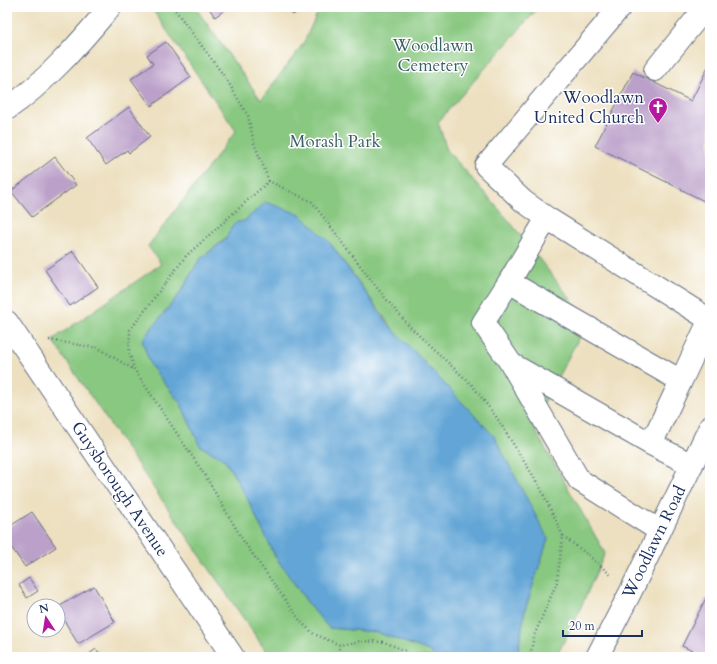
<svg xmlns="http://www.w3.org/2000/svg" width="717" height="664" font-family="Cardo,serif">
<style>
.green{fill:#88c880;stroke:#527c6f}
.water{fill:#62a5d6;stroke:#3e6a9a}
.building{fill:#bba0c9}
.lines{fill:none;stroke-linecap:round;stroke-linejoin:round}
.minor-casing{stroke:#646d80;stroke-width:24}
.path{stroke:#646d80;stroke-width:2.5;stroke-dasharray:1 3;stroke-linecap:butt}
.minor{stroke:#fff;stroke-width:22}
.labels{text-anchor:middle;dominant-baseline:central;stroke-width:3;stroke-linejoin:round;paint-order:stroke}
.park-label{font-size:17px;fill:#3c5d68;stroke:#fff}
.poi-label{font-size:17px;fill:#1b2f5e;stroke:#fff;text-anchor:end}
.street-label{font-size:17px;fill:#1b2f5e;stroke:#fff}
</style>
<rect width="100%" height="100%" fill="#fff"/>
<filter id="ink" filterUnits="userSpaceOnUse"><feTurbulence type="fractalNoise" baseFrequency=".025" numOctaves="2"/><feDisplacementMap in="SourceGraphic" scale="8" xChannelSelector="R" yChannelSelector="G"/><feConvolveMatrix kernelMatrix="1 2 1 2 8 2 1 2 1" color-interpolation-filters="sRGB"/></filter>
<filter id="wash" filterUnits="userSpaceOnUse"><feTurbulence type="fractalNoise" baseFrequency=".012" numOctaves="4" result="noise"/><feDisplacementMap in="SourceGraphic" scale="16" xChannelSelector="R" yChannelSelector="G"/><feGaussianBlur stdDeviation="0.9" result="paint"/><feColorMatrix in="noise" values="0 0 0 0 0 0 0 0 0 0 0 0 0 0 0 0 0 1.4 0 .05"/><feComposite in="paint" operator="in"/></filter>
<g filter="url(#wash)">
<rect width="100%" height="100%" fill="#ede0c0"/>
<path class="green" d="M157,7h38l66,93 42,-56 17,-37h219l-101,115 9,28 63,72 78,99 -56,104 73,128 -29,65 -20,39h-39l8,-47 22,-71 -217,-296 -64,-40 -22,18 -10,2 -9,16 -26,21 -18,32 -39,48 9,26 30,38 19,42 25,14 22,38 28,58 35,50 19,22 47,4 53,19 6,6h-165l-218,-317 109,-76 -13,-18 88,-115 -82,-119z"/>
<path class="water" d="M266,202l35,13 29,28 58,81 106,112 54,103 -23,71 -8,47h-82l-6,-6 -53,-19 -47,-4 -19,-22 -35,-50 -28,-58 -22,-38 -25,-14 -19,-42 -30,-38 -9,-26 39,-48 18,-32 26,-20 9,-17 10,-2z"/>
<g id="blocks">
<path class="building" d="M208,7h21l-14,10z
M287,7h18l-12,8z
M166,42l25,35 -40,29 -20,-27 22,-15 -6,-9z
M710,63v141l-115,-58 38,-74 58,29z
M129,107l21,30 -21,16 -2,-3 -21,15 -19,-27z
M55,157l21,28 -44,32 -21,-26z
M73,251l25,36 -28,19 -25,-36z
M32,512l24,35 -31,20 -18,-26v-13z
M29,578l9,13 -11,7 -8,-13z
M94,586l21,36 -37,22 -20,-34v-3z
M706,598l4,2v57h-6l-22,-11z
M96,649l6,8h-17z"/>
</g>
</g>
<g filter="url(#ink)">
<use href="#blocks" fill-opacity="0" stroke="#646d80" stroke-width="1"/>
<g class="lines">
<defs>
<path id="minor" d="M655,70l51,-63
M7,109c39,-27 72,-65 103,-102
M547,218l-24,-17 -37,-35 134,-159
M509,282l172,99 29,-62
M7,322l226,335
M513,365l138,79 41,21
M651,444l30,-63
M660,531l-81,-51 -67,-115 -29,-42 26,-41 38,-64 163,102
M597,657l33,-64 80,-166"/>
</defs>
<use href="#minor" class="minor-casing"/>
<path class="path" d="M173,7l54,73 21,36 6,27 15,38 43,21 69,91 29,34 62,58 25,33 43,69 23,49 -6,46 -23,54 -4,21
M269,181l-83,75 -56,74 -1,21 5,18 72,108 38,65 57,80 13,12 26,11 21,-4 23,1 22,9 6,6
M49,340l49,8 35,21
M563,536l24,18 25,22
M337,657l3,-12"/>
<use href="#minor" class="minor"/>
</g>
</g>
<defs>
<symbol id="church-pin" viewBox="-11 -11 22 30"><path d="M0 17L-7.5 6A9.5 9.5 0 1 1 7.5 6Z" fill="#b5179e" stroke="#fff"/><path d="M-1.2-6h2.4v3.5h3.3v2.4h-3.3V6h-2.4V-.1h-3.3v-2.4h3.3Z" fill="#fff"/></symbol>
</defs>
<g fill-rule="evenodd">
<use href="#church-pin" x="647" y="96" width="22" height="30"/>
</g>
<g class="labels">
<g class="park-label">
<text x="433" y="45">Woodlawn<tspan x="433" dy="20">Cemetery</tspan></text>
<text x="335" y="141">Morash Park</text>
</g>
<g class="poi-label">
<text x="644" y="97">Woodlawn<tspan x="644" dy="20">United Church</tspan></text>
</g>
<g class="street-label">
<text transform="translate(120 489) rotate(56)">Guysborough Avenue</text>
<text transform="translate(654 542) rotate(-64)">Woodlawn Road</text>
</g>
</g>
<rect width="717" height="664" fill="none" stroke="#fff" stroke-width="24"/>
<g transform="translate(46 618) rotate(348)"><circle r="19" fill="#ffffff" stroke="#a4acbf"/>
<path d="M0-3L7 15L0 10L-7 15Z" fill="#b5179e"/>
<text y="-6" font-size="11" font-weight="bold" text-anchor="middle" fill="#1b2f5e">N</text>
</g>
<path d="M563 630v6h79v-6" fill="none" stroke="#1b2f5e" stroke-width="2"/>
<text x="569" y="630" font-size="12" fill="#1b2f5e" stroke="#ffffff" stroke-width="3" paint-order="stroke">20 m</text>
</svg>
